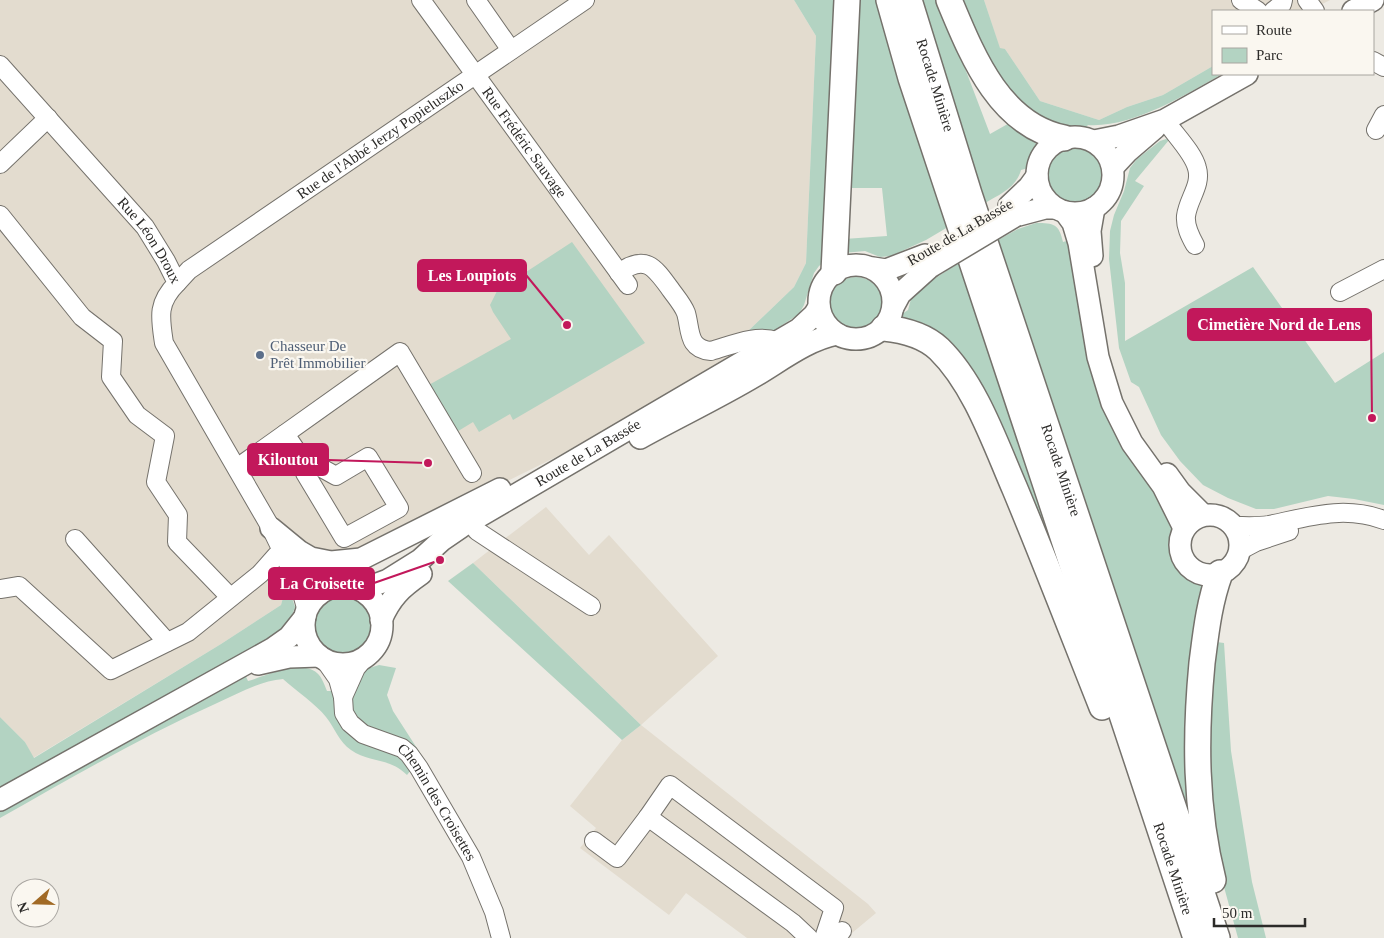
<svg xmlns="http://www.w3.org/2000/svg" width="1384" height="938" font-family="Georgia,serif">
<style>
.built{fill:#e3dccf}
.green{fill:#b3d3c2}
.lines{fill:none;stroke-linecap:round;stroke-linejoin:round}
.minor-casing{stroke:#75726c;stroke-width:20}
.major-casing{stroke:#75726c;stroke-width:24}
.highway-casing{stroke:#75726c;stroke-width:28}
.minor{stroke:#fff;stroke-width:18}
.major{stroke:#fff;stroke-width:21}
.highway{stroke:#fff;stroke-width:25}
.major-bridge-casing{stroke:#75726c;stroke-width:24;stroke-linecap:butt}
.major-bridge{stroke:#fff;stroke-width:21}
.service-dot{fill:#5c6f8a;stroke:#faf7f0;stroke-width:2}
.labels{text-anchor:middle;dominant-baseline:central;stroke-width:4.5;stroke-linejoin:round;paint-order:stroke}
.street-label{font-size:15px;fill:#2c2b29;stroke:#faf7f0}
.service-label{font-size:15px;fill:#4e5e75;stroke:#faf7f0;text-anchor:start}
.leader{fill:none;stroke:#c2185b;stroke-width:2}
.callout-dot{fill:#c2185b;stroke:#faf7f0;stroke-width:2}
.callout{fill:#c2185b;stroke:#c2185b;stroke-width:2}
.callout-label{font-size:16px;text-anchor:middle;font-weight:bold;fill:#fff}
</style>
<rect width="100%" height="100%" fill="#edeae3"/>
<path class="built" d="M0,0h794l22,36 -10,227 -12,24 -49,47 6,14 -191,107 -188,93 -55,6 -30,29 -6,22 -60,39 -188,114 -8,-16 -25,-25z
M984,0h346l-21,11h-96v55l-50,29 -36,12 -28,13 -59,-19 -35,-52h-5z
M546,507l43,48 20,-20 109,121 -77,69 227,179 8,9 -30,25h-99l-61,-45 -17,22 -89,-67 16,-20 -26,-22 52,-66 19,-15 -168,-162z"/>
<path class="green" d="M794,0h45l-12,260 -8,6 -5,7 -10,32 -5,9 -24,16 -30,4 49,-47 12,-24 10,-227z
M857,0h20l71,227 -22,13 -35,16 -11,1 -15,-6 -22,2 1,-14 43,-3 -5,-48h-37z
M921,0h18l51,134 23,-13 29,20c-8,8 -12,16 -14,27l-7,2c-5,18 -21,24 -36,33z
M959,0h25l16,48 5,1 35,52 59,19 28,-13 36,-12 50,-29v8h9c-37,21 -90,54 -134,51l-4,4 -39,-1 -44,-43z
M1166,139l3,1 -34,41 9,5 -23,35 -1,32 5,30v58l128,-74 82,116 49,-31v153l-30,-6 -26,-3 -54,13h-18l-28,-11 -25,-13 -23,-24 -19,-26 -22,-48 -8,-5 -12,-34 -10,-89 1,-28 4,-16 10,-24 6,-23 7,-9 23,-18z
M1045 174a29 29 0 1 1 58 0a29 29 0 1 1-58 0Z
M1036,223c18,0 23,1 27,19l10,-3 63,216 38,76 -2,17 2,9 11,16 8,5 17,4 -19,243 -195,-584 22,-12z
M572,242l73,101 -132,77 -3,-6 -31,18 -6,-10 -18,11 -28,-47 84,-47 -18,-27 -3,-7 7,-14z
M959,263l119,354 -67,-160 -110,-137 1,-6 6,-4 3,-11 7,-10z
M830 303a26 26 0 1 1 52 0a26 26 0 1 1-52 0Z
M473,563l168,162 -19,15 -174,-159z
M287,583l8,24 -5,14 -17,19 -35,19 10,22c18,-5 53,-22 69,-8 5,4 8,13 10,18h27l9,-21 16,-5 17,3 -9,27 6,16 29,45 -15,19c-18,-18 -38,-12 -56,-25 -12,-8 -16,-22 -25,-33 -10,-13 -31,-27 -43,-38 -24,2 -46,15 -68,25 -74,33 -144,74 -215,114v-101l25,25 9,16 187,-114 60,-39z
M311 625a32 32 0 1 1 64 0a32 32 0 1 1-64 0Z
M1209,641l15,2 7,108 21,131 14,56h-28l-17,-62 -11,-63z"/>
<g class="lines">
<defs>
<g id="minor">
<path id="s1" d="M421,0l207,285"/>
<path d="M476,0l35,50"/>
<path d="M1241,0l17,11"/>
<path d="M1307,0l8,11"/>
<path d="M1273,11l9,-7 1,-4"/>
<path d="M1373,61l11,6"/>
<path id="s2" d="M0,65l145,162 21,34 11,22c-20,20 -17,34 -13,60l107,185 30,62 6,21"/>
<path d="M1165,120c9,14 28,32 32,48 5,17 -9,31 -11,48 -1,10 4,20 9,29"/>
<path d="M1376,130l8,-15"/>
<path d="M0,164l48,-46"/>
<path d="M0,215l82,102 31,24 -2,36 26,38 28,21 -9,46 22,33 -1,27 53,55"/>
<path d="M619,273c27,-20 36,-5 52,17 5,7 12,15 15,23 5,17 1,36 25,38 21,-6 44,-17 66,-10"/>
<path id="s3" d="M177,283l12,-13 396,-270"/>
<path d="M1340,292l44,-23"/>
<path d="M285,434l15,22 5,17 39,65 55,-30 -31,-51 -32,19 -36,-20"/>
<path d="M237,468l163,-116 72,121"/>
<path d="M1234,526c11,0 23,1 35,-1 39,-8 75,-20 115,-5"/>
<path d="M477,531l114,75"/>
<path d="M75,539l92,103"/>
<path d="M1239,551l17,-9 33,-11"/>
<path d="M289,562l25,15 24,9"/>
<path d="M0,589l19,-3 92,84 77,-38 72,-58 16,-18 8,-5"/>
<path id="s4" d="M324,659l14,20 5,18 1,16 6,10 13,11 39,14 7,6 10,14 52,89 23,55 7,26"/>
<path d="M343,697l13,-29 10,-12"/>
<path d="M648,817l22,-32 164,123 -10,30"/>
<path d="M594,841l23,17 31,-41 145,106 16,15"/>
<path d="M835,938l7,-7"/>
</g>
<g id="major">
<path d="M1353,11l20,-11"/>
<circle cx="1075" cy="175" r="38"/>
<path d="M1094,141l25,-5 46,-16 82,-46"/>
<path d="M1113,167l14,-15 28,-24"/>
<path d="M1009,206l20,-19 8,-11"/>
<path d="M1065,212l8,11 6,20 19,114 14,46 20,40 31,43 21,42"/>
<path d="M1015,216l30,-8h10"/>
<path d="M1092,256l-2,-25 4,-23"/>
<circle cx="856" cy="302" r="37"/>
<path d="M873,268l13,2 39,-15"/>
<path d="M893,307l7,-13 30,-27"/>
<path d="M640,438c38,-21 78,-40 115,-62 27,-16 52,-36 82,-42"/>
<path d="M1167,474l13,18 23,23"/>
<circle cx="1210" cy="545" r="30"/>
<path d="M271,528l28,23 12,7 20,4 30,-3 139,-70"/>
<circle cx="343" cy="625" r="39"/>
<path id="s5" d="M353,587h16l19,-7 32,-20 22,-20 19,-13 338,-198 15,-14 5,-8"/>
<path d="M381,620c10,-23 20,-32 40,-46"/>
<path d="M258,664l31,-7 30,-1"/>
<path d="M0,800l272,-151 17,-12 16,-20"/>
</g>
<g id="highway">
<path id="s6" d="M889,0l22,78 285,860"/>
<path id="s7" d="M909,0l60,194 248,744"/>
<path d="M949,0c23,55 50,125 115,138"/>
<path d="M834,272l13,-272"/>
<path d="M884,328c20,2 40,7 55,21 36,35 56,94 76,140 30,72 58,145 87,218"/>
<path d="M1213,880c-18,-72 -18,-143 -11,-217 4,-31 7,-60 18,-90"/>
</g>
</defs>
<use href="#minor" class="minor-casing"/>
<use href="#major" class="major-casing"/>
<use href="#highway" class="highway-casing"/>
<use href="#minor" class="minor"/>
<use href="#major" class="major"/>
<use href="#highway" class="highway"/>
<defs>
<path id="major-bridge" d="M930,267l85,-51"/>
</defs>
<use href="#major-bridge" class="major-bridge-casing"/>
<use href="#major-bridge" class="major-bridge"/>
</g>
<circle class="service-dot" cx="260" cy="355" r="5"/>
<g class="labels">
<g class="street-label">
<text stroke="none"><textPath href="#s7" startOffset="89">Rocade Minière</textPath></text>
<text stroke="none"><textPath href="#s3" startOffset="249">Rue de l'Abbé Jerzy Popieluszko</textPath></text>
<text stroke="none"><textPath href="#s1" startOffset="176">Rue Frédéric Sauvage</textPath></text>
<text transform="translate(960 232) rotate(-30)">Route de La Bassée</text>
<text stroke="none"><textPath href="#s2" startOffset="231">Rue Léon Droux</textPath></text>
<text stroke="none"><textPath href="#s5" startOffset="274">Route de La Bassée</textPath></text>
<text stroke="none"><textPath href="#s7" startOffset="494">Rocade Minière</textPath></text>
<text stroke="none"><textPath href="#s4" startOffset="194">Chemin des Croisettes</textPath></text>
<text stroke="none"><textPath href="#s6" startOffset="914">Rocade Minière</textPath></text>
</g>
<g class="service-label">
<text x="270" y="346">Chasseur De<tspan x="270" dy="17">Prêt Immobilier</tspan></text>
</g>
</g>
<path class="leader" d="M567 325L526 275M1372 418L1371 325M428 463L328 460M440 560L374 583"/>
<g class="callout-dot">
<circle cx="567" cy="325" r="5"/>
<circle cx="1372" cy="418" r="5"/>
<circle cx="428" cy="463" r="5"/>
<circle cx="440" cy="560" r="5"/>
</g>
<g class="callout">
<rect x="418" y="260" width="108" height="31" rx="5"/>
<rect x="1188" y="309" width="183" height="31" rx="5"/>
<rect x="248" y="444" width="80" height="31" rx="5"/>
<rect x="269" y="568" width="105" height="31" rx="5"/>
</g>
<g class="callout-label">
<text x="472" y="281">Les Loupiots</text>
<text x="1279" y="330">Cimetière Nord de Lens</text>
<text x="288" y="465">Kiloutou</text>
<text x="322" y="589">La Croisette</text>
</g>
<rect x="1212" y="10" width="162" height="65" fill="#faf7f0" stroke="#a8a5a0"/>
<rect x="1222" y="26" width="25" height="8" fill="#ffffff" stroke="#a8a5a0"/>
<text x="1256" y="35" font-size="15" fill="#2c2b29">Route</text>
<rect x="1222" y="48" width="25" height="15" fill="#b3d3c2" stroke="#a8a5a0"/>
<text x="1256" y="60" font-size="15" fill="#2c2b29">Parc</text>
<g transform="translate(35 903) rotate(250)"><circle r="24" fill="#faf7f0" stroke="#a8a5a0"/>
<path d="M0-4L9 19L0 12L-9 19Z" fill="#a16a25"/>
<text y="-8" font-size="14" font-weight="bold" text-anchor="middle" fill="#2c2b29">N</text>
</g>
<path d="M1214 918v8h91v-8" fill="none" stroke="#2c2b29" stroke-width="2.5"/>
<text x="1222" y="918" font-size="15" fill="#2c2b29" stroke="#faf7f0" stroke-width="4" paint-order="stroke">50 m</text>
</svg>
